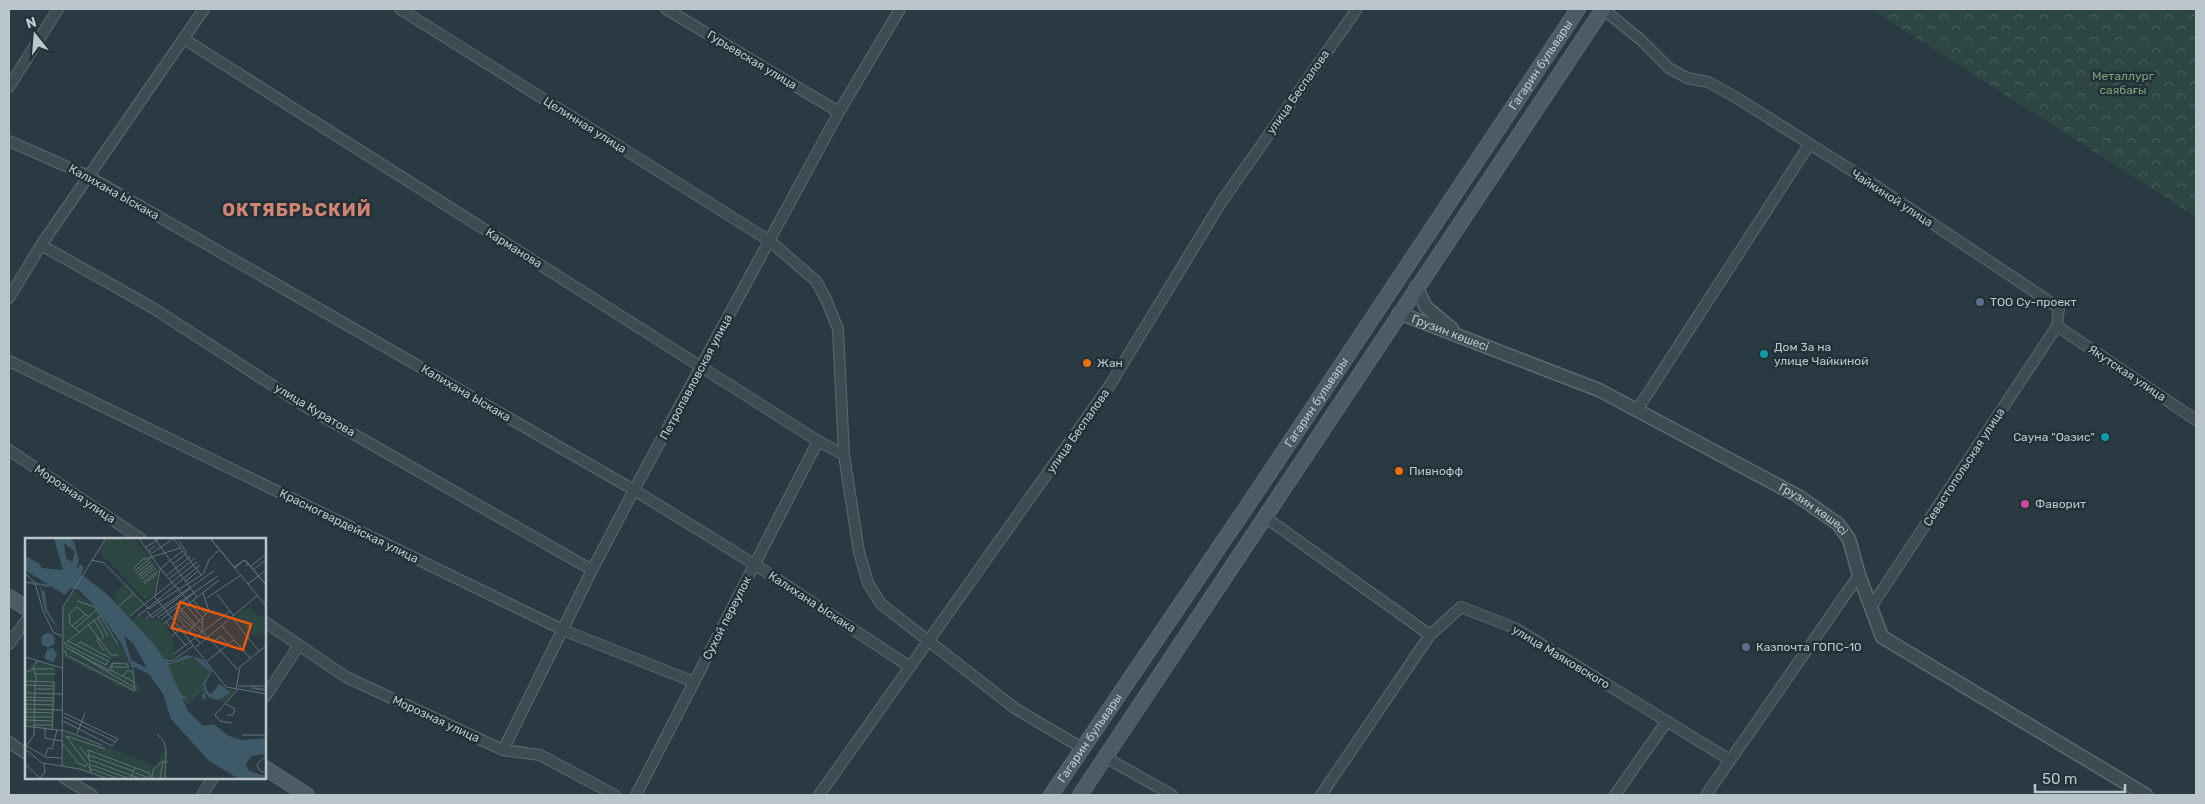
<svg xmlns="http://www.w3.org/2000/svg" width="2205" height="804" font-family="Rubik,sans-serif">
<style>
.forest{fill:url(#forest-crowns)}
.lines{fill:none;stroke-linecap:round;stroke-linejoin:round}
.minor-casing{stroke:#5c6970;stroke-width:12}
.tertiary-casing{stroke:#5c6970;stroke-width:15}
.secondary-casing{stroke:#5c6970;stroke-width:16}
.minor{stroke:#3e4b53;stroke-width:10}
.tertiary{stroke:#3e4b53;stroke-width:12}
.secondary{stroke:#4c5b65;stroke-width:14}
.service-dot{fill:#5c6f8a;stroke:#223038;stroke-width:2}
.culture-dot{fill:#0f9aa8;stroke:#223038;stroke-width:2}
.food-dot{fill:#e8710a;stroke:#223038;stroke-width:2}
.hotel-dot{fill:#d1479c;stroke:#223038;stroke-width:2}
.labels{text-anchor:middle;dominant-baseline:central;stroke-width:5;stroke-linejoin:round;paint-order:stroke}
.street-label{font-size:12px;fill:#bbc6cc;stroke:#223038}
.park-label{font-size:12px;fill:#7ba17a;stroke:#223038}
.poi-label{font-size:12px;fill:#bbc6cc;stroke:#223038;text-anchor:start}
.district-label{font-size:18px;font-weight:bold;letter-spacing:1px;fill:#d18471;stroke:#223038}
.inset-river{fill:none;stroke:#3e5a69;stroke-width:2.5}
.inset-road{fill:none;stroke:#63727a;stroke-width:1}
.view{fill:#e8590c;fill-opacity:0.15;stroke:#e8590c;stroke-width:2.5}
.inset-edge{fill:none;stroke:#bbc6cc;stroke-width:2.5}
</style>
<defs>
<pattern id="forest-crowns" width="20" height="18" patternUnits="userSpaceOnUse" patternTransform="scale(1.25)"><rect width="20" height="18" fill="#2c4642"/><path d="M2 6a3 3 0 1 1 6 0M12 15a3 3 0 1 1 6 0" fill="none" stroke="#495f5c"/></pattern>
</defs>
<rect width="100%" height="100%" fill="#293a43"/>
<path class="forest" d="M1871,9h325v208z"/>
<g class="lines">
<defs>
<path id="minor" d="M400,9l370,232 46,40 10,18 12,30 6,126 15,97 9,31 13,21 135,105 66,39
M666,9l173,103
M1603,9l38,31 28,28 18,10 21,4 29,16 133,84 189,126 -2,18 -186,281
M184,39l634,402 26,14
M9,87l49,-78
M9,141l79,35 546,314 120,74 156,103
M41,245l112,63 153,99 286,163
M9,298l32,-53 163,-236
M2057,326l139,94
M9,361l554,269 131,52
M1637,410l172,-265
M9,450l132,89
M1265,517l165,118
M265,622l81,55 157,73 37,5 75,40
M9,644l17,-23
M265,697l34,-52
M9,742l17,12
M503,750l89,-180 42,-80 205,-378 61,-103
M1105,757l67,38
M64,778l28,17
M202,795l11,-17
M636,795l182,-354
M819,795l291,-410 112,-184 135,-192
M1321,795l109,-160 31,-28 54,21 215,132
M1615,795l52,-74
M1706,795l153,-220"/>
<g id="tertiary">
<path d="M1416,287l10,20 26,22"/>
<path id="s1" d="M1399,313l200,77 199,106 40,28 11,15 10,36 23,62 264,158"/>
</g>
<g id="secondary">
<path d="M9,597l17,11"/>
<path d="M265,768l42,27"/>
<path id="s2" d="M1051,795l205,-302 322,-484"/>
<path d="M1080,795l523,-786"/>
</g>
</defs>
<use href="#minor" class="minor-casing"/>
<use href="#tertiary" class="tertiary-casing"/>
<use href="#secondary" class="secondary-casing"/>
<use href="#minor" class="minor"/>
<use href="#tertiary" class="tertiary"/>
<use href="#secondary" class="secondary"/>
</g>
<g class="service-dot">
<circle cx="1980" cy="302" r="5"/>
<circle cx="1746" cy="647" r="5"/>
</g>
<g class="culture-dot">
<circle cx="1764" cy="354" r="5"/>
<circle cx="2105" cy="437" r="5"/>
</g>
<g class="food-dot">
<circle cx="1087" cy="363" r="5"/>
<circle cx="1399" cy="471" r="5"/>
</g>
<circle class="hotel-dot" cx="2025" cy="504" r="5"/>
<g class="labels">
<g class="street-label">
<text transform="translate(752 60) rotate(31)">Гурьевская улица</text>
<text stroke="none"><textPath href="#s2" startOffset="879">Гагарин бульвары</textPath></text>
<text transform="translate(1298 92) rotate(-55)">улица Беспалова</text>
<text transform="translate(585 125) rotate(32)">Целинная улица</text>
<text transform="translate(114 192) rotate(29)">Калихана Ыскака</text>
<text transform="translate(1892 198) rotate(33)">Чайкиной улица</text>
<text transform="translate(514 248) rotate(32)">Карманова</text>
<text stroke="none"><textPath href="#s1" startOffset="55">Грузин көшесі</textPath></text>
<text transform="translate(2127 373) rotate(34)">Якутская улица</text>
<text transform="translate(696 377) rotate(-62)">Петропавловская улица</text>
<text transform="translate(466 393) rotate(30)">Калихана Ыскака</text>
<text stroke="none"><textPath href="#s2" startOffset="474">Гагарин бульвары</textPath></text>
<text transform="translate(315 410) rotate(31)">улица Куратова</text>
<text transform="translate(1078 431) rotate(-55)">улица Беспалова</text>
<text transform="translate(1964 467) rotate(-57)">Севастопольская улица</text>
<text transform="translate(75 494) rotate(34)">Морозная улица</text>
<text stroke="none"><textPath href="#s1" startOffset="460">Грузин көшесі</textPath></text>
<text transform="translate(349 526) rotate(26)">Красногвардейская улица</text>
<text transform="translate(812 602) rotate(33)">Калихана Ыскака</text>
<text transform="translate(727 618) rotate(-63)">Сухой переулок</text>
<text transform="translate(1561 657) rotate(31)">улица Маяковского</text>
<text transform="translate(436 719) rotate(25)">Морозная улица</text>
<text stroke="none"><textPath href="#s2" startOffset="69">Гагарин бульвары</textPath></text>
</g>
<g class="park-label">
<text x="2123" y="76">Металлург<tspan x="2123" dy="14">саябағы</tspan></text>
</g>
<g class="poi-label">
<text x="1990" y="302">ТОО Су-проект</text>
<text x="1774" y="347">Дом 3а на<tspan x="1774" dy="14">улице Чайкиной</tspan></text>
<text x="1097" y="363">Жан</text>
<text x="2095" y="437" text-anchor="end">Сауна "Оазис"</text>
<text x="1409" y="471">Пивнофф</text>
<text x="2035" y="504">Фаворит</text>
<text x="1756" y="647">Казпочта ГОПС-10</text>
</g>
<g class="district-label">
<text x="297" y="210">ОКТЯБРЬСКИЙ</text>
</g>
</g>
<g transform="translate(25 538)">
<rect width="241" height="241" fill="#293a43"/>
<path d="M82,0h27l24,32 -5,24 -7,6 -48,-49zM100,46l20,20 -17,14 -15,-16 4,-3 -4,-5zM48,52l21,16 31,47 2,8 -14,-4 -7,12 5,2 2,-11 15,1 13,30 -8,2 -70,-36 -1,-47zM116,79l20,4 11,15 3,21 -10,3 -12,-18 -24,-22zM11,122l20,6 -2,15 -6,1h8l-2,49 -29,-5v-55zM38,192l93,36 6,-15 5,1 -1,27h-57l-47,-13z" fill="#2c4642"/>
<path d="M225,68l10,12 6,-4v21l-6,-2 -6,4 -15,-17 -1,-5zM159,119l13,1 13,14 -7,13 1,4 -18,17 -18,-41zM194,145l9,7h8l-11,13 -12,-6 4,2 11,-6 -14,1 9,-5v-3l-12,8z" fill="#2c4642"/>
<path d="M29,0h15l5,4 5,19 -3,8 5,-5 3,4 -3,6 27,21 45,48 12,17 5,3 17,-8 15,4 10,12 -7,13 3,8 3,2 9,-10 10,9 -12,7 -8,-2 -5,-5 1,8 -5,-5 5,-6 -7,2 -13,14 1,4 16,16 10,-2 16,12 13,4 24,-2v16l-14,2 -6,8 3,7 17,5v3h-27l-30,-18 -38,-42 -8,-25 -14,-20 -15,-7v6l-13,-30 -28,-39 -14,-14 -8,-2 -6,7 -40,-25v-14l14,7 3,5 21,2zM39,5l11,9 -3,10 -6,-4zM99,98l9,7 14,25 -16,-8zM168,119l17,15 -9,15 3,-2v4l-6,3 -12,14 -4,-7h6l-8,-6 -12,-28zM15,49l5,6 2,16 13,23 -15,-21zM16 102a7 7 0 1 1 14 0a7 7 0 1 1-14 0ZM28,110l4,6 -4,9 -9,-5 3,-9z" fill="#3e5a69" fill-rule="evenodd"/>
<path class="inset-river" d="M0,44l25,4M226,150l16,2"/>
<path class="inset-road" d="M114,0l19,28 45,52 -1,12 5,7M129,0l43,59M148,0l28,37M185,0l57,69M185,0l24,29 11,-7 22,26M130,8l-6,4 3,3 21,-14M120,10l15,-10M67,22l12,3 45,46 10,-7 67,85 41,7M148,26l14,-11 -8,-12M222,28v-4l20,24M225,29l16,-13M210,30l9,-8 3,2M108,31l9,-9 38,-12M135,31l22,-18M228,32l14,-11M109,33l16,-12M0,35l10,10 8,28 10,21 9,4M111,35l15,-11M113,37l15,-11M141,38l25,-20M114,39l15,-11M116,41l15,-11M144,41l26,-21M161,43l12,-10M118,44l15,-11M119,46l13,-10M223,46l19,-15M192,56l17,22M130,57l5,-26M129,58l5,6 44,-28 6,-14 11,-11M183,59l33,-22M168,62l13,14M52,63l18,6 23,37M151,65l26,29M161,67l17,20M94,68l15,-13M122,73l5,7 39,-30M155,73l14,15M152,76l19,17M150,77l25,28M105,78l67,-54M112,79l63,-52M73,80l10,18M121,80l68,-47M132,80l61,-42M207,80l27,33M69,82l10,17 -3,2M136,82l33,-27M141,84l20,24M63,86l23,31h7M138,86l56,-44M47,88l14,-12M197,88l28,32M50,91l21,-19M164,93l20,-20 -6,-18M54,94l-9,-8 -1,-10 8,-7 12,10M147,98l12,-10M74,99l-2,3 7,11M183,99l30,33M188,104l8,-6 7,8M39,106l36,-28M40,106l41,21 2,-4 -40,-20M52,107l3,-3 30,16M40,109l45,24 3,-8M171,109l62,-52M40,112l1,5 69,36 -2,-19 -5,-2 -5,6M46,112l64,38M149,116l56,-43M0,119l37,11M140,122l7,1 21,-15M182,123l27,-21M83,132l4,-7 15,1 2,3h-17M86,132l23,12M0,135l8,-4h21M10,136h20M0,143l29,1 -2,48M12,143l-4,-14 5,-7M0,147l29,1M213,148h29M10,151h19M211,151l4,-22 27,-22M0,155l38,1M0,159l28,1M0,162l28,1M0,166l28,1M201,166l9,5 -2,6h-6M0,171l38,1M0,174l28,1M0,179h28M39,179l52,25M0,182l28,1M38,183l49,25 6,-7 -54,-26M207,185l-12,-2 -5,-6 23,-26M9,187h19M0,188l41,5 36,14M20,191v9l17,3M52,196l8,-21M132,196l7,8 2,9 -1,28M217,197h25M41,198l26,35M41,198l39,13M38,206l15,19 9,4M0,207l21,12 15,1M1,208l8,-11 1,-54M55,209l9,12M0,211l17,14 38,6 28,10M64,217l44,16M242,217l-10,9 2,6 8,4M20,218l3,-8 4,1 5,-19M65,222l51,19M0,226l15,14 5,-6 -1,-8M67,227l38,14 5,-11M37,228l1,-159 43,-69M67,231l27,10M66,235l-3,-23 61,23 3,6M110,235l17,6M127,240l1,-8 10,-9M135,241l3,-18 5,1"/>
<path class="view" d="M155,64l71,22 -8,26 -71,-22z"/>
<rect width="241" height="241" class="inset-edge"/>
</g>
<rect width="2205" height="804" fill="none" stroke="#bbc6cc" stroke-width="20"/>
<g transform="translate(35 35) rotate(343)" stroke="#223038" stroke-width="4" paint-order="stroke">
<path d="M0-4L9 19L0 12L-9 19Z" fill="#bbc6cc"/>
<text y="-8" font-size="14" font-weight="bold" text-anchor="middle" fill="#bbc6cc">N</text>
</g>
<path d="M2035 784v8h90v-8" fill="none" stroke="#bbc6cc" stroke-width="2.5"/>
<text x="2042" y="784" font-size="15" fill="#bbc6cc" stroke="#223038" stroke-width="4" paint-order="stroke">50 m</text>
</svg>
